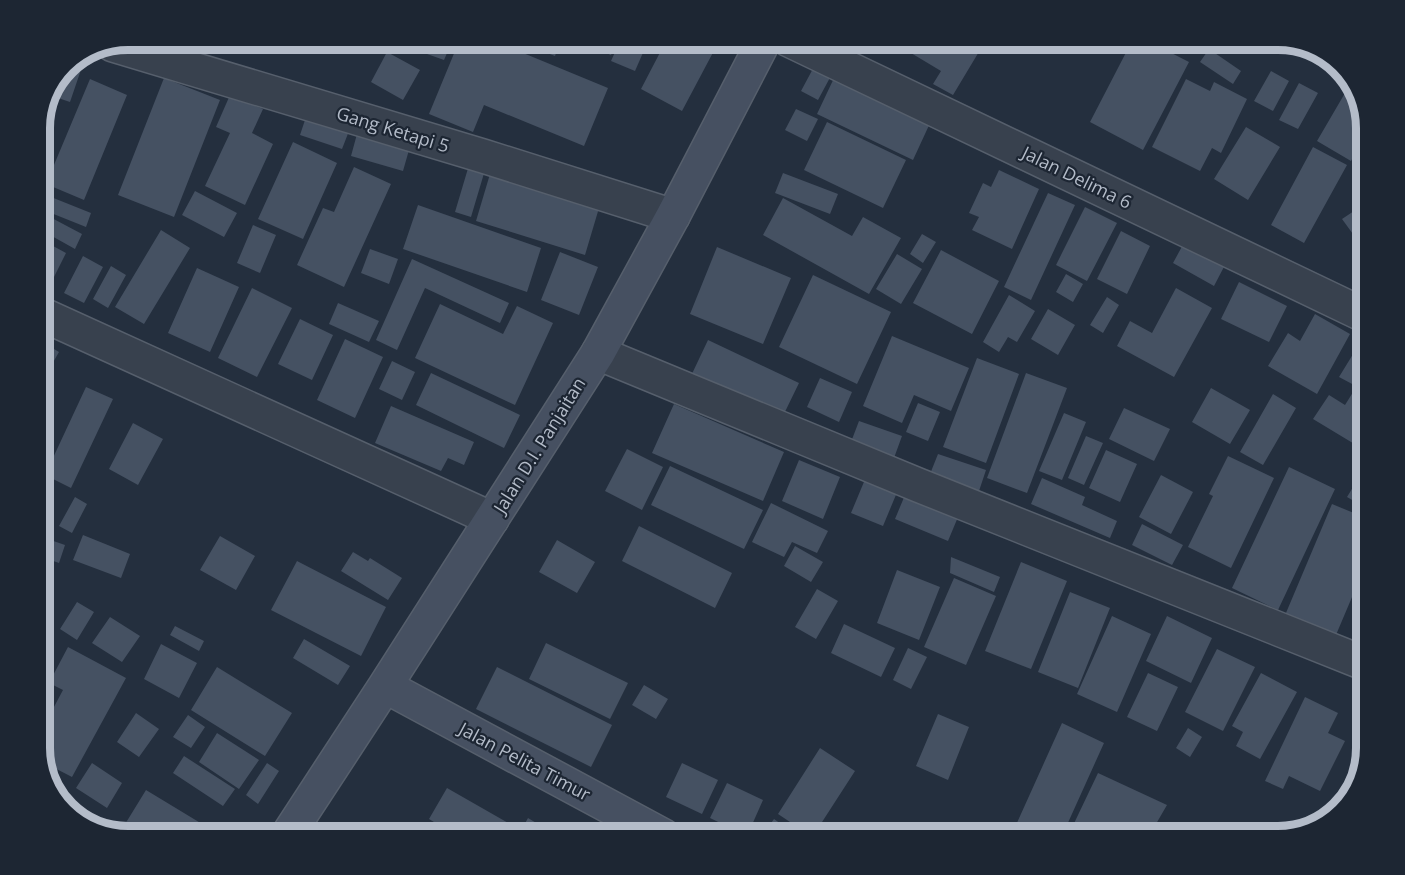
<svg xmlns="http://www.w3.org/2000/svg" width="1405" height="875" font-family="'Open Sans',sans-serif">
<style>
.building{fill:#455162}
.lines{fill:none;stroke-linecap:round;stroke-linejoin:round}
.street-casing{stroke:#565f6c;stroke-width:36}
.secondary-casing{stroke:#565f6c;stroke-width:36}
.street{stroke:#38414e;stroke-width:33}
.secondary{stroke:#465061;stroke-width:33}
.labels{text-anchor:middle;dominant-baseline:central;stroke-width:4.5;stroke-linejoin:round;paint-order:stroke}
.street-label{font-size:18px;fill:#b4bcc9;stroke:#1d2633}
.rim{fill:none;stroke:#b4bcc9;stroke-width:8}
</style>
<rect width="100%" height="100%" fill="#242f3e"/>
<path class="building" d="M398,39h37l16,5 -7,16 -48,-17z
M460,39h29l119,49 -24,58 -100,-41 -11,27 -44,-18z
M511,39h50l-6,17z
M572,39h46l-7,16z
M621,39h28l-14,32 -24,-10z
M667,39h40l10,6 -35,66 -41,-22z
M892,39h70l18,11 -27,45 -20,-11 8,-13 -50,-30z
M1133,39h11l45,23 -46,88 -53,-28z
M1209,49l32,22 -8,13 -33,-22z
M387,52l33,18 -17,30 -32,-18z
M83,57l2,1 -15,44 -15,-5 3,-7 -4,-2 11,-23z
M816,63l17,9 -15,28 -17,-9z
M1271,71l18,10 -16,30 -19,-10z
M835,76l96,45 -18,39 -96,-46z
M164,78l56,22 -46,117 -56,-22z
M90,79l37,16 -43,105 -38,-16z
M1186,79l24,12 4,-9 33,17 -26,54 -9,-5 -12,23 -48,-24z
M1352,81l14,41v13l-15,26 -34,-20z
M1299,83l19,10 -20,36 -19,-9z
M230,95l33,14 -11,24 21,11 -28,61 -40,-19 25,-53 -14,-6z
M796,109l22,10 -11,22 -22,-11z
M306,117l43,14 -7,18 -42,-14z
M827,122l79,38 -23,48 -79,-38z
M1246,127l34,20 -32,53 -34,-21z
M357,134l52,16 -6,21 -52,-15z
M293,142l44,21 -34,76 -45,-20z
M1313,147l34,18 -43,78 -33,-18z
M469,165l16,5 -14,47 -16,-5z
M354,167l37,17 -47,103 -47,-22 26,-57 11,4z
M999,170l40,19 -27,60 -40,-19 7,-13 -10,-4 14,-30 8,4z
M783,173l55,21 -8,20 -55,-21z
M490,174l109,34 -14,47 -109,-34z
M195,191l42,22 -13,24 -42,-22z
M1048,193l27,12 -44,95 -27,-13z
M51,197l40,16 -5,14 -40,-16z
M783,198l69,38 11,-19 38,21 -32,56 -106,-59z
M1366,203v49l-24,-33z
M418,205l123,43 -14,44 -124,-43z
M1085,207l32,16 -30,58 -31,-16z
M48,216l34,18 -7,15 -34,-19z
M253,225l23,10 -16,38 -23,-10z
M161,230l29,18 -46,76 -29,-17z
M1121,231l29,15 -23,48 -30,-15z
M922,234l14,8 -13,21 -13,-9z
M42,240l24,13 -22,44 -5,-3v-48z
M1185,241l41,22 -12,23 -41,-23z
M717,247l74,31 -28,66 -73,-30z
M370,249l28,10 -9,25 -28,-11z
M941,250l58,31 -27,53 -59,-31z
M560,252l38,15 -19,48 -38,-15z
M897,254l25,15 -21,35 -25,-15z
M83,256l20,11 -19,36 -20,-10z
M412,259l97,44 -9,20 -75,-35 -28,62 -21,-10z
M111,266l15,9 -18,33 -15,-9z
M197,268l42,19 -29,65 -42,-19z
M1066,274l17,10 -10,18 -17,-10z
M813,275l78,37 -34,72 -78,-37z
M1239,282l48,24 -18,36 -48,-23z
M252,288l40,20 -35,69 -39,-19z
M1176,288l36,20 -38,69 -57,-31 13,-25 22,12z
M1009,295l26,16 -18,31 -9,-5 -9,15 -16,-10z
M1107,297l12,8 -16,28 -13,-8z
M338,303l41,18 -10,21 -40,-18z
M440,304l63,30 14,-28 36,17 -38,82 -100,-47z
M1048,309l27,16 -17,30 -27,-16z
M1315,314l35,20 -33,60 -49,-28 20,-33 12,8z
M300,319l33,16 -21,45 -34,-16z
M1366,333v33l-12,19 -15,-8z
M892,336l77,32 -18,43 -37,-16 -12,28 -39,-17z
M345,339l38,18 -28,61 -38,-18z
M39,340l20,12 -20,35z
M708,340l91,43 -18,37 -91,-42z
M977,358l42,16 -33,89 -43,-16z
M392,361l23,11 -13,28 -23,-11z
M431,373l89,42 -16,33 -88,-43z
M1026,373l41,15 -40,105 -40,-15z
M820,378l32,14 -13,30 -32,-15z
M1360,381l6,3v56l-5,8 -48,-29 16,-24 16,10z
M86,387l27,12 -42,89 -26,-13z
M1211,388l39,22 -20,34 -38,-22z
M1273,394l23,14 -33,57 -23,-13z
M918,403l22,9 -12,29 -22,-9z
M674,404l110,48 -21,49 -111,-48z
M391,406l83,36 -10,23 -16,-7 -7,13 -66,-28z
M1124,408l46,21 -16,32 -45,-22z
M1064,413l22,9 -24,58 -23,-9z
M859,421l43,15 -8,22 -43,-16z
M133,423l30,16 -25,46 -29,-16z
M1086,436l17,7 -19,42 -16,-7z
M627,449l36,18 -21,43 -37,-19z
M1106,450l31,14 -17,38 -31,-14z
M938,454l48,16 -7,21 -49,-17z
M1228,456l46,22 -43,90 -43,-21 25,-51 -4,-2z
M799,460l41,17 -17,42 -41,-18z
M670,466l93,44 -19,39 -93,-44z
M1366,466v42l-19,-11z
M1289,467l46,22 -57,121 -46,-22z
M1161,475l32,17 -22,42 -32,-17z
M866,477l32,13 -15,36 -32,-13z
M1042,478l43,19 -3,8 35,16 -7,17 -79,-34z
M905,495l53,22 -10,24 -53,-22z
M75,497l12,7 -15,29 -13,-7z
M771,503l57,28 -11,22 -25,-11 -8,15 -32,-15z
M1332,504l34,14v46l-33,78 -50,-22z
M1142,524l41,21 -11,20 -40,-20z
M639,526l93,47 -17,35 -93,-47z
M83,535l47,19 -9,24 -48,-18z
M39,536l26,9 -6,18 -20,-7z
M220,536l35,20 -19,34 -36,-20z
M557,540l38,22 -18,31 -38,-21z
M795,546l28,16 -12,20 -27,-16z
M353,552l15,9 2,-3 32,20 -14,22 -47,-29z
M951,557l49,20 -6,15 -44,-19z
M297,561l89,46 -25,49 -90,-46z
M1021,562l46,19 -36,88 -46,-18z
M897,570l43,17 -21,53 -42,-17z
M954,578l42,18 -30,69 -42,-18z
M817,589l21,12 -22,38 -21,-12z
M1070,592l40,16 -32,80 -40,-16z
M77,602l17,10 -17,28 -17,-11z
M1112,616l39,18 -34,78 -40,-18z
M1167,616l45,22 -21,45 -45,-22z
M110,617l30,19 -18,26 -30,-19z
M844,624l51,24 -14,29 -50,-24z
M175,626l29,15 -5,10 -29,-16z
M304,639l46,27 -12,19 -45,-27z
M546,643l82,40 -18,36 -81,-40z
M161,644l36,19 -18,35 -35,-19z
M68,647l58,31 -54,99 -31,-16 -2,-8v-18l24,-45 -14,-7z
M908,648l19,9 -16,32 -18,-9z
M1217,649l38,18 -32,64 -38,-19z
M217,667l75,46 -27,43 -74,-46z
M497,667l115,58 -21,42 -115,-58z
M1148,673l30,14 -21,44 -30,-14z
M1261,673l36,19 -37,67 -24,-13 7,-14 -11,-6z
M644,685l24,14 -12,20 -24,-14z
M1305,697l33,16 -10,20 17,8 -25,50 -31,-15 -6,13 -18,-8z
M136,713l23,16 -20,28 -22,-15z
M938,714l31,13 -21,53 -32,-14z
M188,715l17,12 -14,21 -18,-11z
M1062,723l42,20 -42,93h-51z
M1188,728l14,9 -12,20 -14,-9z
M217,733l42,27 -20,29 -40,-27z
M820,748l35,23 -42,65h-2l-33,-22z
M184,756l51,33 -12,17 -50,-33z
M92,763l30,20 -15,25 -31,-20z
M267,763l12,8 -21,33 -12,-9z
M682,763l36,17 -16,34 -36,-17z
M1098,773l69,32 -18,31h-81z
M727,783l36,17 -16,36 -37,-18z
M447,788l63,36 -8,12h-45l-28,-17z
M146,790l71,43 -2,3h-88l-8,-2z
M528,818l30,18h-40z
M774,819l24,17h-33l-2,-2z"/>
<g class="lines">
<defs>
<path id="street" d="M787,39l579,277
M113,45l370,111 190,60
M39,313l453,206
M598,353l320,132 448,179"/>
<path id="secondary" d="M385,686l279,150
M287,836l98,-150 213,-333 75,-137 92,-177"/>
</defs>
<use href="#street" class="street-casing"/>
<use href="#secondary" class="secondary-casing"/>
<use href="#street" class="street"/>
<use href="#secondary" class="secondary"/>
</g>
<g class="labels">
<g class="street-label">
<text transform="translate(393 129) rotate(17)">Gang Ketapi 5</text>
<text transform="translate(1077 177) rotate(26)">Jalan Delima 6</text>
<text transform="translate(539 445) rotate(-58)">Jalan D.I. Panjaitan</text>
<text transform="translate(525 761) rotate(28)">Jalan Pelita Timur</text>
</g>
</g>
<path d="M0 0H1405V875H0ZM128 50H1278A78 78 0 0 1 1356 128V748A78 78 0 0 1 1278 826H128A78 78 0 0 1 50 748V128A78 78 0 0 1 128 50Z" fill="#1d2633" fill-rule="evenodd"/>
<path class="rim" d="M128 50H1278A78 78 0 0 1 1356 128V748A78 78 0 0 1 1278 826H128A78 78 0 0 1 50 748V128A78 78 0 0 1 128 50Z"/>
</svg>
